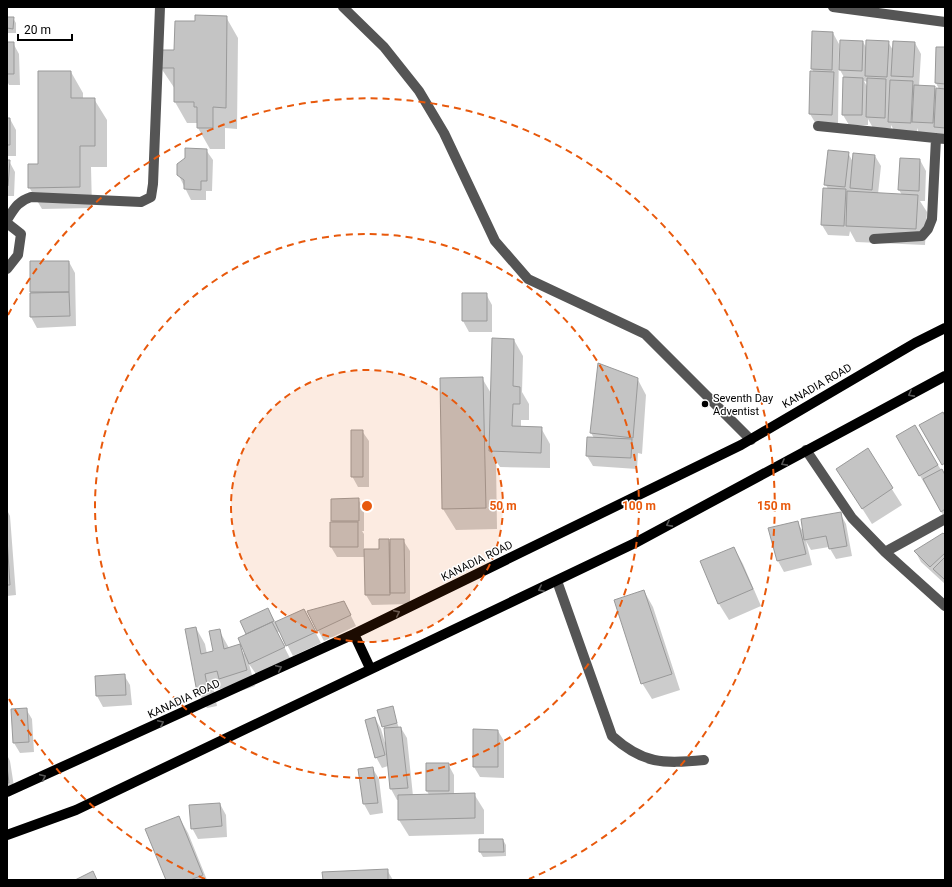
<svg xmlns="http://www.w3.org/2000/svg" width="952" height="887" font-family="Roboto,sans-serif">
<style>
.shadow{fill:#0003;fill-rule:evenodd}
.building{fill:#c4c4c4;stroke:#999}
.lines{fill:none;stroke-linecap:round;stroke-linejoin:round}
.minor{stroke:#555;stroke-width:10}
.major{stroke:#000;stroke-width:10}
.oneway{stroke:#595959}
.ring{fill:none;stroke:#e8590c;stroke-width:2;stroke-dasharray:7 5}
.poi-dot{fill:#000;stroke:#fff;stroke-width:1.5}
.labels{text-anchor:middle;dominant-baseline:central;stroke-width:3;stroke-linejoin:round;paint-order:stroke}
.street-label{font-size:11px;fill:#000;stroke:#fff}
.poi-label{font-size:11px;fill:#000;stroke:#fff;text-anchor:start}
.centre{fill:#e8590c;stroke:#fff;stroke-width:2}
.ring-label{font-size:12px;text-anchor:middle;font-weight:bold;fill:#e8590c;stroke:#fff;stroke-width:3;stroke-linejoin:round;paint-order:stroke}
</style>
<rect width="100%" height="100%" fill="#fff"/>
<path class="shadow" d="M226,17l12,21 -1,91 -12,-1v21h-15l-12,-21v-5h-11l-12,-21v-13l-14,-21 35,-46z
M7,18h6l3,5v10h-9z
M813,32l20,1 6,11 -1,81 -22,-1 -6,-10 4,-41 -2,-4z
M863,42l4,7 21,-7 5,8 22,-7 6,11 -2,33h15l3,5 2,-3 -3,-6v-35h9v90l-26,-5 -2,-5v5l-22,-1 -4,-7v3h-18l-5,-9v6h-19l-6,-10 2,-36 -5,-9zM864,81l4,1v6z
M7,43h6l6,11 1,31h-11l-2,-4z
M71,72l12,21v6h11l13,21v47h-16l1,41 -50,1 -13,-22 10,-22z
M7,119h3l6,11v26h-9z
M206,150l7,10 -1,31h-6v9h-15l-13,-26z
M829,151l19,2 5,9 22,-6 6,10 -3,28 24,1 -3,-5 21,-30 6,11 -1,30h-5l7,11 -2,33 -69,-3 -6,-11 -1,5 -21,-1 -6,-10 6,-36 -2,-4z
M7,161h2l6,11 -1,24h-7z
M69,262l6,11 1,53 -39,2 -6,-11v-26z
M463,294h23l6,11v27h-23l-6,-11z
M514,340l9,16 -1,36 7,12v16h-8v7l20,1 9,16v24l-50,-1 -4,-6 1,68 -41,1 -13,-21 39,-131 10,17z
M637,378l9,17 -4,59 -4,-1 -1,16 -44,-3 -6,-10 7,-18 -3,-5z
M914,427l31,49v42l-48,-81z
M362,431l7,10v46h-11l-6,-11z
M867,450l35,55 -30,19 -35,-55z
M358,499l6,11v21h-2l2,3v16h16l8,-10 3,4 12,-4 7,11v53l-38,1 -6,-10 -1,-38h-28l-6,-10 2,-24 -1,-2z
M7,510l3,6 6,79 -9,1z
M840,513l6,11 6,32 -16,3 -7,-12 -18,3 -5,-9 6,24 -28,7 -6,-11 -8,-32 27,-7 7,11z
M945,536v48l-24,-22 -6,-11z
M734,548l9,16 18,42 -32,14 -10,-16 -18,-42z
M644,591l9,16 27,83 -28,9 -10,-16z
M344,602l12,24 -32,15 -16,-29z
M268,610l8,13 28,-13 17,33 -28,13 -13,-25 -3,2 13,25 -34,16 -7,-10 6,22 -26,9 -4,-7 -11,2 3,16 -10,2 -9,-16 -12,-62 10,-2 9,16 2,10 7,-2 5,-22 10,18 10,-2 5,8 4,-19 -6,-14z
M124,675l6,10 2,20 -29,2 -6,-11 -1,-19z
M392,707l7,21h2l6,10 6,58 16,-1 -2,-4 21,-27 6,11v20l20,-1 10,16v24l-75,2 -10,-16v-20h-2l-6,-11 -3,-23 -6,2 -6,-11 -1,-39 6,11 5,17 -1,-15 -6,-20z
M26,709l6,10 2,33 -14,1 -6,-10z
M498,731l6,10v37l-24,-1 -6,-10z
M7,755l3,6 5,32 -8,1z
M373,769l6,10 4,34 -13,2 -6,-11 -5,-34z
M220,804l6,11 1,22 -29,2 -6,-11z
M179,817l9,16 19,47h-40z
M480,840h23l3,5v11l-23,1 -3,-5z
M387,870l6,10h-69z"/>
<path class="building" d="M195,15l32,1 -1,92 -13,-1v21h-16v-21h-3v-5h-20v-34h-14v-18h14l1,-29h20z
M7,17h7l-1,12 -6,-1z
M812,31l21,1 -1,38 -21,-1z
M840,40l23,1 -1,30 -23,-1z
M866,40l23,1 -2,36 -22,-1z
M893,41l22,1 -2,35 -22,-1z
M7,42h7v32h-7z
M936,47h9v37l-10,-1z
M38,71h33v27h24v48h-15v41l-52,1v-24h10z
M810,71l24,1 -2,43 -23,-1z
M843,77l20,1 -1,37h-20z
M867,78l19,1 -1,39 -19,-1z
M890,80l23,1 -2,42 -23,-1z
M914,85l21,1 -2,37 -21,-1z
M936,88l9,1v39l-11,-1z
M7,118h3v27h-3z
M185,148l22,1v32h-6v9l-17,-1v-9l-7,-5v-11l8,-6z
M828,150l21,2 -4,35 -21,-2z
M853,153l22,2 -3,35 -22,-2z
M900,158l20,1 -1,32 -21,-1z
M7,160h3l-2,26h-1z
M823,188l23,1 -2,37 -23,-1z
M847,191l71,4 -2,34 -70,-3z
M30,261h39v31h-39z
M69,292l1,24 -40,1v-24z
M462,293h25v28h-25z
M492,338l22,1 -1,47 7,1v17h-7l-1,22 30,1 -1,26 -52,-2z
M598,363l40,15 -5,60 -43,-5z
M483,377l3,131 -44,1 -2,-131z
M943,412l2,4v47l-3,2 -23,-40z
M915,425l23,40 -19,11 -23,-40z
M351,430h12v47h-12z
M587,437l45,2 -1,19 -45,-2z
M868,448l25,40 -31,21 -26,-40z
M942,469l3,6v34l-4,3 -18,-33z
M359,498v23h-28v-22z
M841,512l6,34 -18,3 -3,-13 -22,4 -3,-21z
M798,521l8,33 -29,7 -9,-33z
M330,522h28v25h-28z
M943,533l2,2v18l-15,14 -16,-16z
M7,538l3,47h-3z
M379,539h10l1,56h-25l-1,-46h15z
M390,539h14l1,54h-15z
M734,547l19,42 -35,15 -18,-43z
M945,557v22h-1l-11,-10z
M644,590l28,84 -31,10 -27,-84z
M344,601l7,14 -34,16 -10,-20z
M268,608l6,13 -28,13 -6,-13z
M304,609l12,23 -30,14 -11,-24z
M272,622l13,25 -36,17 -11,-26z
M196,627l5,27 12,-3 -4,-20 11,-2 4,20 16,-5 7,26 -28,9 -2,-8 -12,3 3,16 -11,2 -12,-63z
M125,674l1,21 -30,1 -1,-20z
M393,706l4,17 -15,4 -5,-17z
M27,708l2,34 -16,1 -2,-34z
M375,717l10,38 -10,3 -10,-38z
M401,727l7,61 -18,1 -6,-61z
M473,729l25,1v37h-25z
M426,763h23v28h-23z
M7,767l2,16h-2z
M373,767l5,36 -15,1 -5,-35z
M475,793v25l-77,2v-25z
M220,803l2,23 -31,3 -2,-24z
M179,816l24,59 -13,5h-24l-21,-51z
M479,839h24l1,13h-25z
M388,869v11h-65l-1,-8z
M93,871l4,9h-22z"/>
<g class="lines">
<path class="minor" d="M343,7l41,40 35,44 25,42 51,108 33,38 117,55 106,106
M833,7l112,15
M818,126l127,13
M7,220c7,-11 11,-19 24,-23l110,5 10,-5 2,-13 7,-177
M7,223l14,11 -3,21 -11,14
M874,239l48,-3 6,-7 4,-10 4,-81
M806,450l46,68 33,34 60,54
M885,552l60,-33
M557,581l55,155c31,28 51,28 92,24"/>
<path class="major" d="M354,634l16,34
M7,792l347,-158 387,-189 174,-102 30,-15
M7,835l69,-25 559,-267 310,-167"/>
</g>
<defs><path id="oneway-chevron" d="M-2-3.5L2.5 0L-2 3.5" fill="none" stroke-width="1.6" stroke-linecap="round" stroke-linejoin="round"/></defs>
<g class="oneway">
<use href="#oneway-chevron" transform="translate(911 394) rotate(152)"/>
<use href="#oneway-chevron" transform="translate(784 463) rotate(151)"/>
<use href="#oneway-chevron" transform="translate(669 524) rotate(152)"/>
<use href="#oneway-chevron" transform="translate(541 589) rotate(154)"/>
<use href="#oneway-chevron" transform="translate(397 613) rotate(-26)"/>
<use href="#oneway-chevron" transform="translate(279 668) rotate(-25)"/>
<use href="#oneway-chevron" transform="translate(161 723) rotate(-25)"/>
<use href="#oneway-chevron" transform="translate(43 777) rotate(-25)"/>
</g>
<circle cx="367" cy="506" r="136" fill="#e8590c" fill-opacity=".12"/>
<g class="ring">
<circle cx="367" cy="506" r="136"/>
<circle cx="367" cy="506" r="272"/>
<path d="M205 879A407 407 0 0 1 8 697M8 315A407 407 0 1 1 529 879"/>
</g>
<circle class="poi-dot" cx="705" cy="404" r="4"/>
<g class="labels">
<g class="street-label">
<text transform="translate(817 386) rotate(-30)">KANADIA ROAD</text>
<text transform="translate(477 561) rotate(-26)">KANADIA ROAD</text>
<text transform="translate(184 699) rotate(-25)">KANADIA ROAD</text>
</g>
<g class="poi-label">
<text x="713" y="398">Seventh Day<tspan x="713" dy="13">Adventist</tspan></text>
</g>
</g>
<circle cx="367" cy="506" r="6" class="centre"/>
<g class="ring-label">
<text x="503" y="510">50 m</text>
<text x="639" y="510">100 m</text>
<text x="774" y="510">150 m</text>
</g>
<rect width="952" height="887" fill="none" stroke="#000000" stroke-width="16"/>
<path d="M18 34v6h54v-6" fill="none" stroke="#000000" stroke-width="2"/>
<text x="24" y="34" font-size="12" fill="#000000" stroke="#ffffff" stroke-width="3" paint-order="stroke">20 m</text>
</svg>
